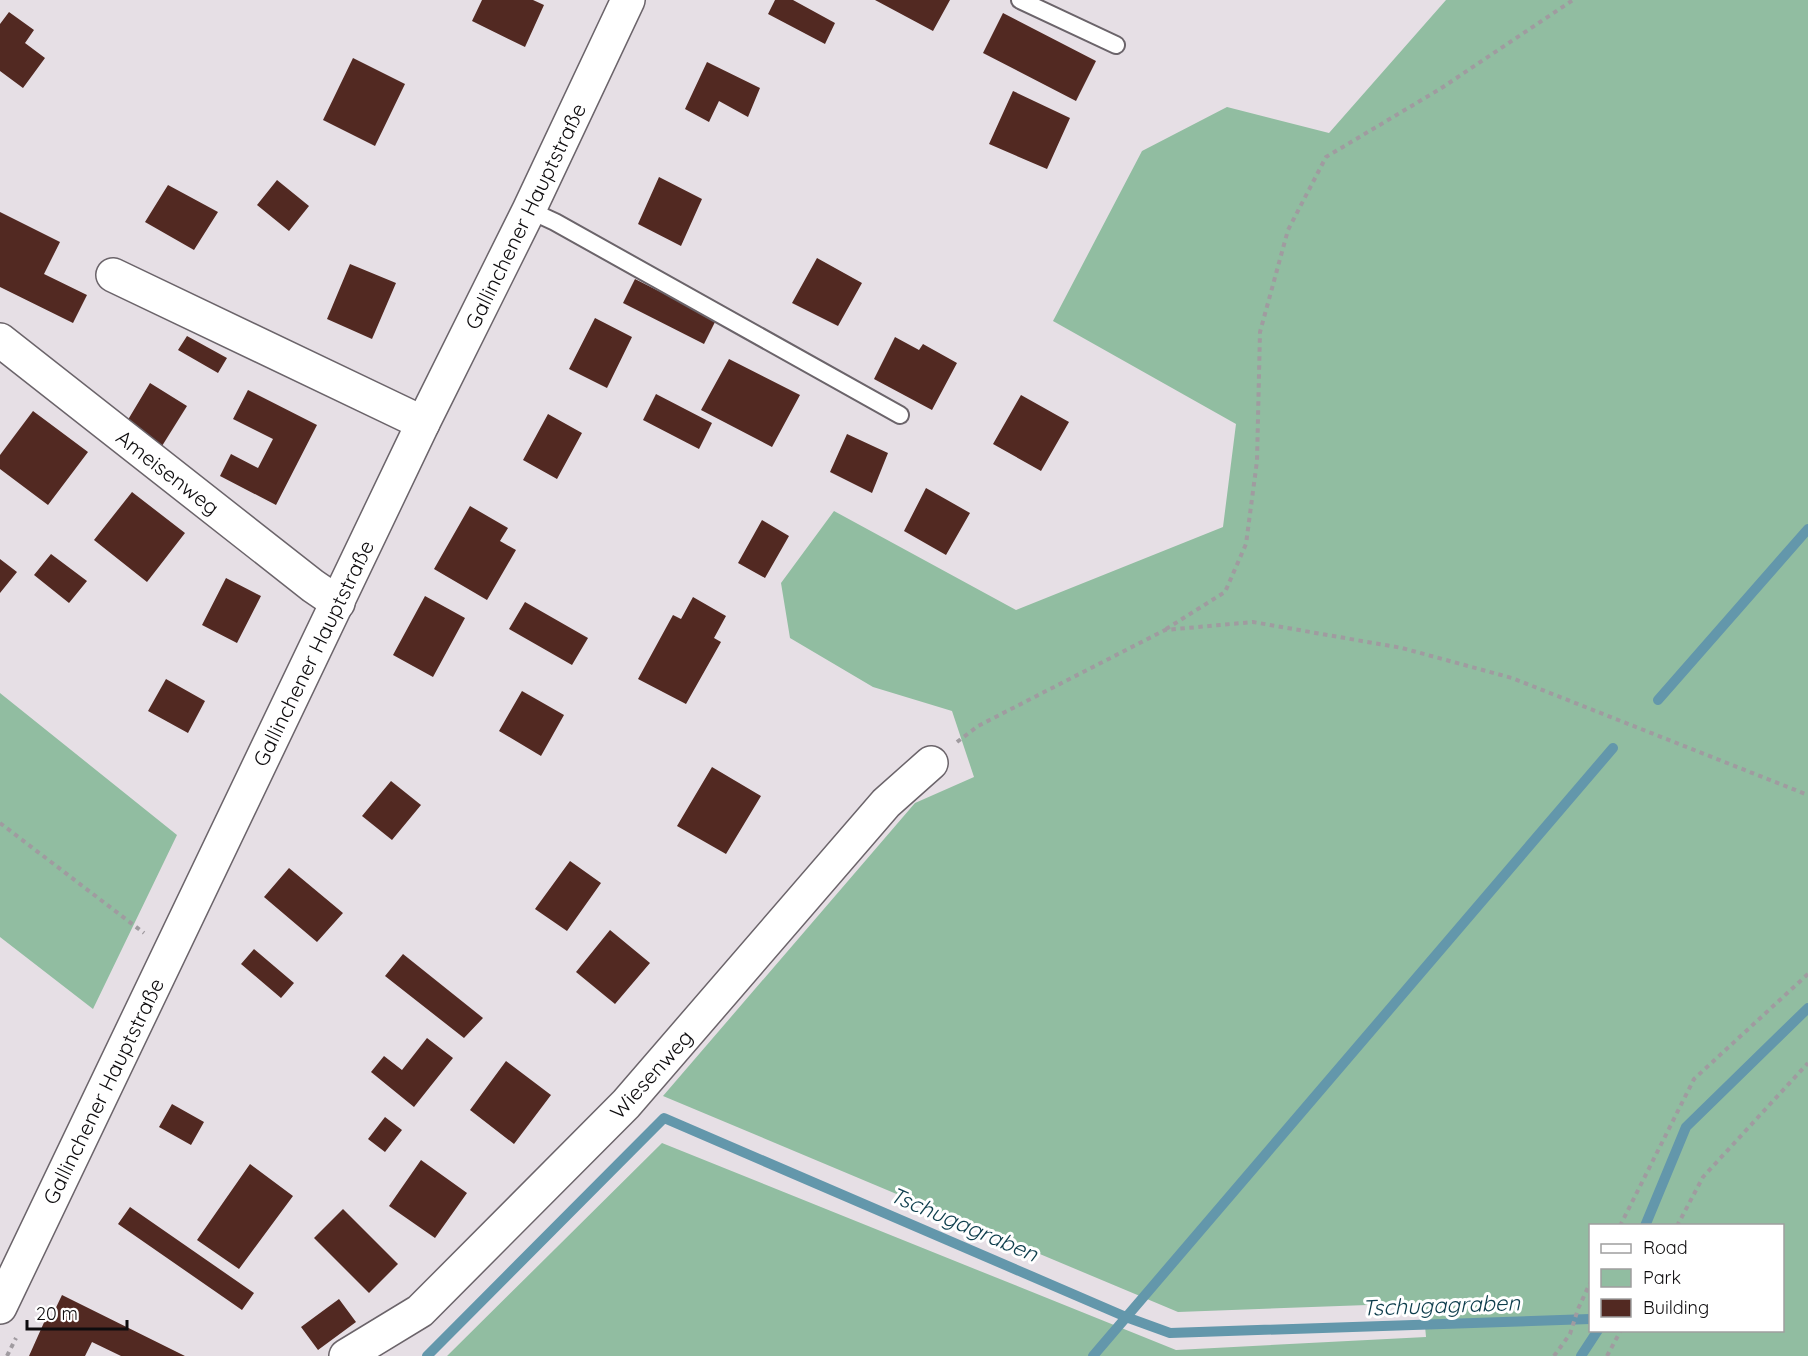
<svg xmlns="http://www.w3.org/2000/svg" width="1808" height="1356" font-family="Quicksand,sans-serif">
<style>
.green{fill:#91bda1;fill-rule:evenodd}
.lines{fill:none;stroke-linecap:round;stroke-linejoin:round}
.stream{stroke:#6397ab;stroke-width:10}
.building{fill:#522922}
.lane-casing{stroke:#6b646a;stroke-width:20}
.street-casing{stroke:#6b646a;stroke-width:36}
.primary-casing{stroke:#6b646a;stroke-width:36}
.path{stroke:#a09ba0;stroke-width:4;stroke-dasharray:4.5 4.5;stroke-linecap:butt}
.lane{stroke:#fff;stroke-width:16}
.street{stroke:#fff;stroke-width:33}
.primary{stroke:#fff;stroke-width:33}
.labels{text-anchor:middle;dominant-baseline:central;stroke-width:6;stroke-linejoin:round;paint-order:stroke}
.street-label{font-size:21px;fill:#0e0c0e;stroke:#fff}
.water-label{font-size:22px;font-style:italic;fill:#0d3d4c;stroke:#fff}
</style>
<rect width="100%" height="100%" fill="#e6dfe5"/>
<path class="green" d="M1446,0h362v1356h-1361l215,-213 514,207 250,-13 -3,-34 -245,9 -515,-216 252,-293 59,-26 -22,-66 -79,-24 -83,-49 -9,-55 53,-72 182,99 207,-83 13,-103 -183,-103 89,-170 85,-44 102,26zM1590,1226h192v104h-192z
M0,693l177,142 -84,174 -93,-72z"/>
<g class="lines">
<path class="stream" d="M1658,700l150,-171
M1645,1226l41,-99 122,-119
M427,1356l237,-238 462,199 44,16 420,-14
M1093,1356l520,-608
M1581,1356l17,-26"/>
</g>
<path class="building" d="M482,0h51l11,5 -19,42 -53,-26z
M775,0h18l42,23 -10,21 -57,-30z
M875,0h75l-17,31z
M9,12l25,18 -9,13 20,15 -22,30 -23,-17v-47z
M1003,13l93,48 -20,40 -93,-48z
M353,58l52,26 -30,62 -52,-26z
M707,62l53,26 -12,29 -29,-16 -10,21 -24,-13z
M1013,91l57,27 -23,51 -58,-25z
M659,177l43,22 -21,47 -43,-22z
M277,180l32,26 -20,25 -32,-26z
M168,185l50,27 -24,38 -49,-28z
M0,212l60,30 -16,32 43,21 -14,28 -73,-36z
M817,258l45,25 -24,43 -46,-23z
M350,264l46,19 -24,56 -45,-20z
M635,279l81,41 -12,24 -81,-41z
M595,318l37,19 -25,51 -38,-19z
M187,336l40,22 -9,15 -40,-23z
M895,337l24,13 4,-6 34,19 -25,47 -58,-31z
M729,359l71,36 -28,52 -71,-37z
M150,383l37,23 -25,40 -36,-23z
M248,390l69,35 -41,80 -56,-29 11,-22 27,14 15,-29 -40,-20z
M656,394l56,29 -13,26 -56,-29z
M1021,395l48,27 -28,49 -48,-27z
M33,411l55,41 -40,53 -48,-36v-14z
M548,414l34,19 -25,46 -34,-19z
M847,434l41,19 -16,40 -42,-21z
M926,488l44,25 -24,42 -42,-24z
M132,492l53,41 -38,49 -53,-42z
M470,506l38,22 -8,13 16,9 -29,50 -53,-31z
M762,520l27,16 -24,42 -27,-15z
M51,554l36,27 -18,22 -35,-28z
M0,559l17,13 -17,21z
M226,578l35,18 -24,47 -35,-18z
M425,596l40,22 -32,59 -40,-22z
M693,597l33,19 -12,22 7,4 -35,62 -48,-25 35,-64 8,4z
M525,602l63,36 -16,27 -63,-36z
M166,679l39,22 -17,32 -40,-22z
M522,691l42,24 -23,41 -42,-25z
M712,767l49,29 -35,58 -49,-28z
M391,781l30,24 -29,35 -30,-24z
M570,861l31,22 -34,48 -32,-22z
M289,868l54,45 -26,29 -53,-45z
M610,930l40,33 -35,41 -39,-32z
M254,949l40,34 -13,15 -40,-34z
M403,954l80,64 -19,20 -79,-62z
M427,1038l26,20 -39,49 -43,-35 13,-16 18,14z
M506,1061l45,34 -37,49 -44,-34z
M172,1104l32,18 -13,23 -32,-18z
M385,1117l17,13 -17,22 -17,-13z
M421,1160l46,33 -32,45 -46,-32z
M250,1164l43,32 -54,73 -42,-29z
M130,1207l124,86 -12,17 -124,-86z
M343,1209l55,55 -29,29 -55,-55z
M62,1295l123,61h-64l-29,-14 -7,14h-56l17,-38 4,2z
M339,1299l17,23 -38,28 -17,-23z"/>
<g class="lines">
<defs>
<path id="lane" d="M1020,0l96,45
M529,210l26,12 345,193"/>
<path id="street" d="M113,275l310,148
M0,340l313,246 25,17
M346,1356l74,-45 206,-207 260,-301 45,-40"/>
<path id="primary" d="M0,1307l423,-884 106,-213 99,-210"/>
</defs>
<use href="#lane" class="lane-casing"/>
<use href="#street" class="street-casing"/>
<use href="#primary" class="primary-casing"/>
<path class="path" d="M1166,629l59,-37 21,-48 11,-83 3,-129 28,-102 38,-73 114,-68 133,-89
M957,742l21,-16 187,-96 88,-8 149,26 110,30 296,117
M0,823l144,110
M1620,1226l74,-147 114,-105
M1677,1226l26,-49 105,-114
M7,1356l9,-18
M1554,1356l16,-22 8,-25 12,-26
M1607,1356l14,-26"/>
<use href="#lane" class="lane"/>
<use href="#street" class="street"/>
<use href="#primary" class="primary"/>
</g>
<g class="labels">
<g class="street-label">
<text transform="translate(525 216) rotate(-64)">Gallinchener Hauptstraße</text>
<text transform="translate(168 472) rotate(38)">Ameisenweg</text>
<text transform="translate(313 653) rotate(-64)">Gallinchener Hauptstraße</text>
<text transform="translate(651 1074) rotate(-48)">Wiesenweg</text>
<text transform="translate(103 1091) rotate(-64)">Gallinchener Hauptstraße</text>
</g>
<g class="water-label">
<text transform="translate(964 1224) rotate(23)">Tschugagraben</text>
<text transform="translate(1441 1305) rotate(-2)">Tschugagraben</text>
</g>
</g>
<rect x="1589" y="1224" width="195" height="108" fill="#ffffff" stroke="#9f9e9f" stroke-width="1.5"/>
<rect x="1601" y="1244" width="30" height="9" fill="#ffffff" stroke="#9f9e9f" stroke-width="1.5"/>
<text x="1643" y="1254" font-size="18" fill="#0e0c0e">Road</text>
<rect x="1601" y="1269" width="30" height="18" fill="#91bda1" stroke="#9f9e9f" stroke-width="1.5"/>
<text x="1643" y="1284" font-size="18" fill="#0e0c0e">Park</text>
<rect x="1601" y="1299" width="30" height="18" fill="#522922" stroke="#9f9e9f" stroke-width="1.5"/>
<text x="1643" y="1314" font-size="18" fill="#0e0c0e">Building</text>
<path d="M27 1320v9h100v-9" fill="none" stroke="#0e0c0e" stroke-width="3"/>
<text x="36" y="1320" font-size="18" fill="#0e0c0e" stroke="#ffffff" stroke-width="4.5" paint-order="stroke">20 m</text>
</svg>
